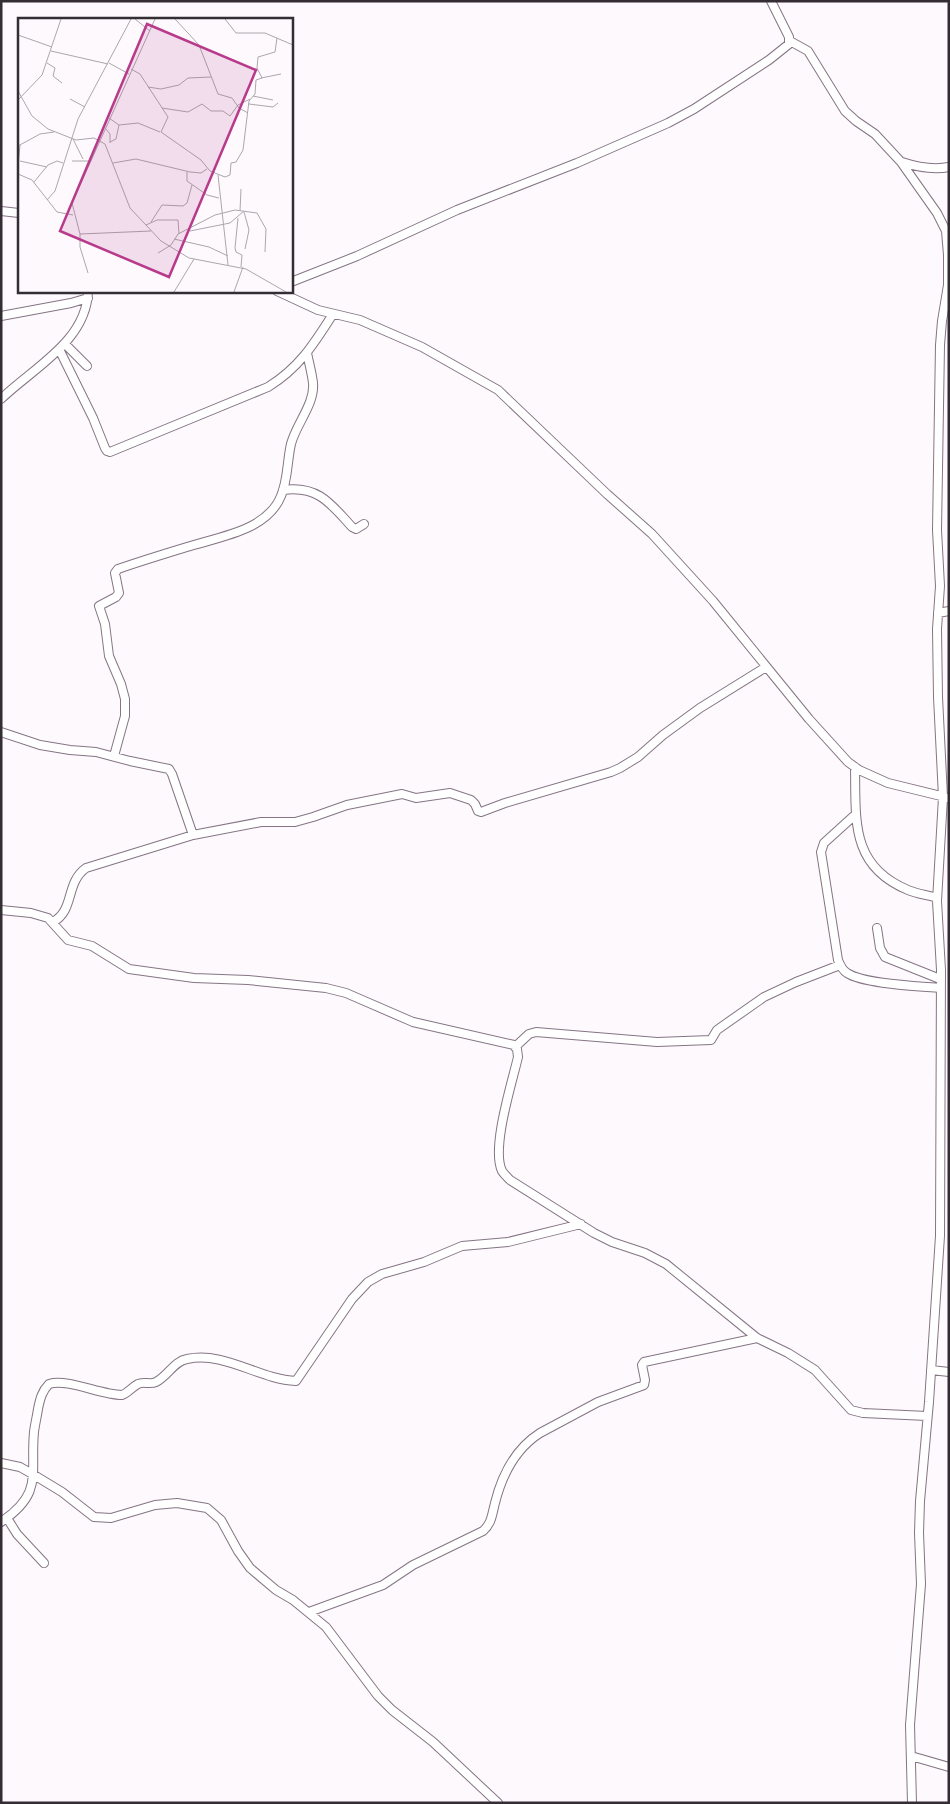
<svg xmlns="http://www.w3.org/2000/svg" width="950" height="1804" font-family="Arial,sans-serif">
<style>
.lines{fill:none;stroke-linecap:round;stroke-linejoin:round}
.minor-casing{stroke:#857584;stroke-width:10}
.minor{stroke:#fff;stroke-width:8}
.inset-road{fill:none;stroke:#ada7ac;stroke-width:1}
.view{fill:#b83b8b;fill-opacity:0.15;stroke:#b83b8b;stroke-width:2.5}
.inset-edge{fill:none;stroke:#342d33;stroke-width:2.5}
</style>
<rect width="100%" height="100%" fill="#fdf9fd"/>
<g class="lines">
<defs>
<path id="minor" d="M790,41l18,10 37,60 11,10 19,13 26,28 36,51 9,18 2,24v30l-6,36 -2,24 -3,185 3,56 -3,43 1,68 5,100 -6,104 4,69 -1,266 -11,166 -9,99 -1,32 2,51 -11,141 2,78
M902,162c15,5 31,8 47,5
M1,211l18,2
M291,282l66,-26 100,-46 120,-47 91,-40 26,-14 75,-49 20,-16v-7l-18,-36
M277,291l41,19 42,10 62,27 76,43 109,104 45,40 61,67 96,118 39,43 11,8 29,13 61,15
M1,316l70,-13 17,-5
M65,344l22,22
M59,349l34,69 12,30 2,3 3,1 158,-65c31,-19 46,-43 65,-73
M1,399c32,-31 86,-58 87,-108
M283,490c35,-5 48,14 69,37l4,2 8,-5
M938,613l11,-2
M1,732l39,13 30,5 26,2 34,9 39,8 3,5 21,61
M114,756l11,-40v-17l-4,-15 -12,-28 -4,-32 -6,-18 17,-9 3,-4 -4,-20 3,-4c23,-8 46,-15 69,-22 31,-10 80,-16 94,-51 7,-16 6,-35 10,-52 5,-20 24,-40 22,-61 -1,-9 -4,-20 -6,-30
M855,767c1,53 -5,99 53,123 9,4 20,5 29,8
M856,814l-32,29 -3,9 17,108c2,5 4,10 9,13 17,11 71,13 93,15
M1,910l30,3 17,5 20,22 24,6 37,23 65,9 54,2 78,8 20,5 67,29 101,23 3,4 1,8c-6,26 -27,91 -16,114 2,3 5,6 8,9l84,53 18,9 33,11 21,11 91,74 31,15 27,17 36,40 12,3 64,3
M53,922c22,-12 12,-39 33,-54l107,-33 68,-13h34l18,-5 34,-12 55,-11 14,4 34,-5 21,7 4,4 3,7 3,1 24,-9 106,-31 9,-4 18,-11 25,-22 37,-27 66,-41
M877,928l3,20 5,9 55,22
M515,1047l14,-13 7,-2 121,10 54,-2 6,-10 47,-33 32,-15 44,-17
M931,1370l18,2
M1,1463l19,4 14,8 28,17 32,25 17,1 44,-13 22,-2 30,5 14,12 17,31 12,17 26,22 17,10 33,27 52,69 14,14 41,32 65,61
M7,1518l10,16 27,29
M1,1522c43,-29 29,-48 33,-90 1,-8 3,-16 4,-23 2,-10 4,-18 11,-25 19,-6 51,11 73,11 6,-2 10,-8 16,-11 5,-3 12,1 18,-2 12,-6 18,-21 31,-23 38,-8 71,20 109,22l56,-82 16,-17 14,-8 42,-12 38,-16 46,-4 73,-18
M309,1612l74,-27 30,-20 70,-34c9,-8 9,-17 12,-28 7,-28 20,-54 45,-70l58,-31 46,-17 1,-5 -3,-15 2,-3 113,-24
M911,1756l38,11"/>
</defs>
<use href="#minor" class="minor-casing"/>
<use href="#minor" class="minor"/>
</g>
<g transform="translate(18 18)">
<rect width="275" height="275" fill="#fdf9fd"/>
<path class="inset-road" d="M117,1l15,12M157,1l24,26 19,49 14,4 7,10 9,5M207,1l11,14h29l28,12M0,17l34,12M33,33l57,13M29,45l8,5 -2,8 9,7M91,45l20,11M113,51l9,5 28,43 -7,15 40,28 9,11 15,6 5,-2 1,-12 5,-1 7,-12 6,-49 6,-7 1,-14 6,-2 -5,-10 1,-11 17,-5 2,-14M243,60l20,-4M130,69l13,2 18,-4 9,-7 23,-1M0,73l14,25 16,13 28,11 18,-2 11,6 25,64 31,33 28,17 57,11 40,23M235,78l20,4M52,81l15,8M0,82l24,-25 19,-56M231,86l24,3 5,-4M144,90l26,4 14,-8 9,7h12l7,5 8,-11 12,-6M91,100l10,7 -3,14 -6,3M101,107l19,-2 22,9M87,110l5,6v9M55,121l10,20M0,128l22,-12 14,-2M2,143l27,6M54,143h19M95,145l23,-4 54,13 11,1 6,-4M0,148l2,-21M169,154v9l20,14 12,3M0,156l14,6 25,32 16,3M200,157l10,90M16,164l14,-17 9,-4 6,2M29,182l8,-9 23,-72 53,-100M222,193l1,-22M226,194l5,18 -4,19M220,200l-3,30 1,4 6,3 -1,12M133,204l11,-17 21,1 4,-3 5,-18M128,207l11,-5h21l1,14M172,213l40,-8 14,-12M62,216l-8,-31 83,-184M156,221l35,8 19,9M140,235l13,-8 7,-11 37,-19 20,-5 22,3 9,16 -1,23M70,255l-8,-26v-13l71,-3M156,274l20,-33M216,274l9,-25"/>
<path class="view" d="M129,6l109,46 -87,207 -109,-46z"/>
<rect width="275" height="275" class="inset-edge"/>
</g>
<rect width="950" height="1804" fill="none" stroke="#342d33" stroke-width="5"/>
</svg>
